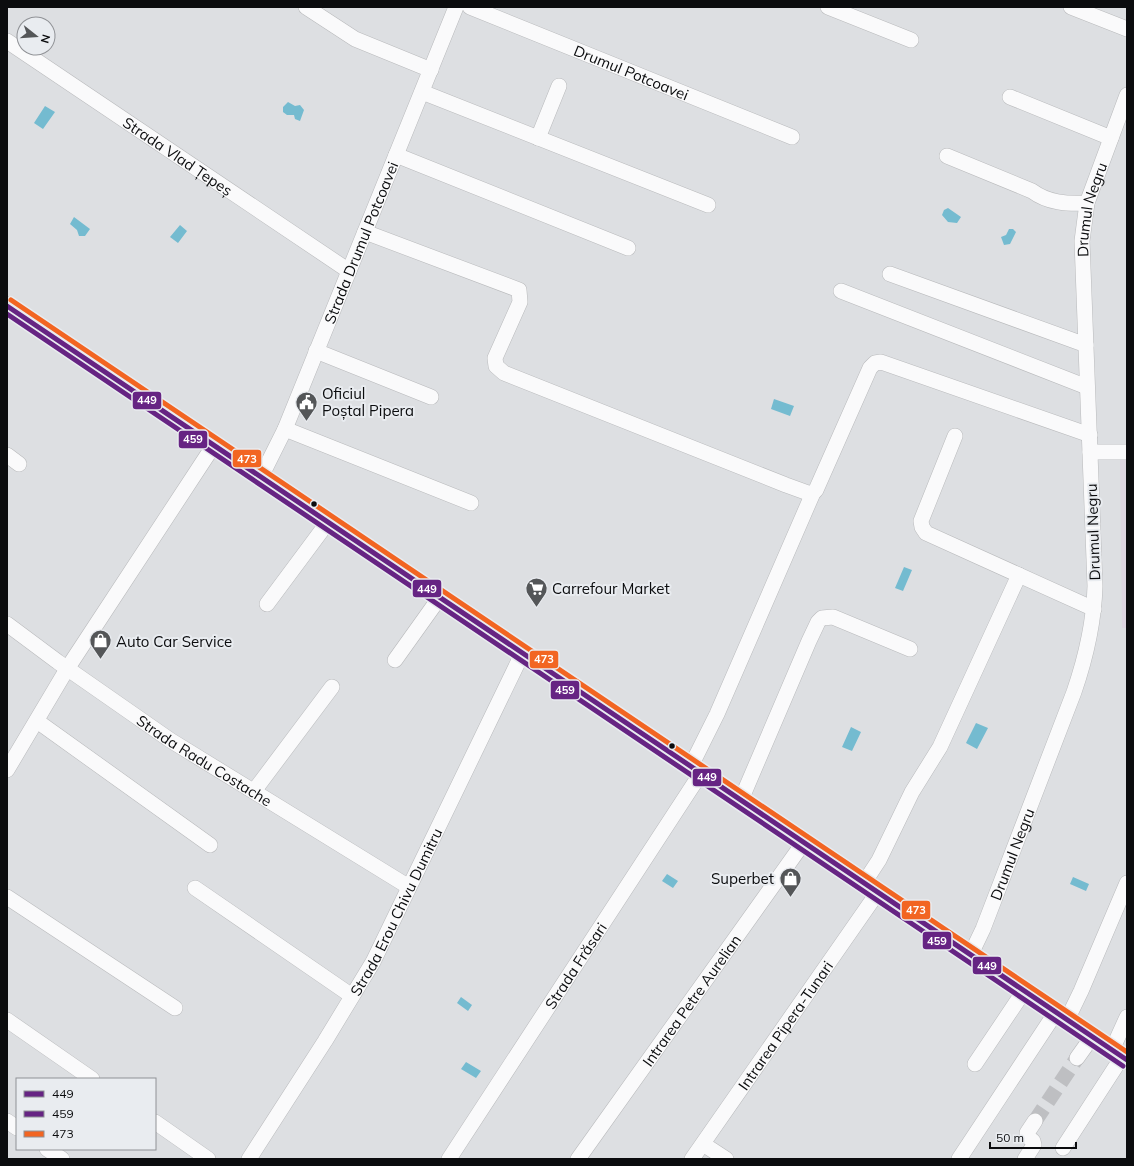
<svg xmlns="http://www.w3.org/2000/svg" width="1134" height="1166" font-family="Mulish,sans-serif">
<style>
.industrial{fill:#ded6e1}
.water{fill:#74bbd0}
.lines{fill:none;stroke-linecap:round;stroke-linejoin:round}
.minor-tunnel{stroke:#bebfc2;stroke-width:15;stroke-dasharray:15 8;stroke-linecap:butt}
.minor-casing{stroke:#b9babc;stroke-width:16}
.major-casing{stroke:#b3aea9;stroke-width:20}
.minor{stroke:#fafafb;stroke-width:15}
.major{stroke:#f2efec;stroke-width:19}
.bus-1-casing{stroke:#e9ecf0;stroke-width:8}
.bus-2-casing{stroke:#e9ecf0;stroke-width:8}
.bus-3-casing{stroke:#e9ecf0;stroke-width:8}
.bus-1{stroke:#662483;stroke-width:5}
.bus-2{stroke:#662483;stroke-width:5}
.bus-3{stroke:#f26522;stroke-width:5}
.bus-dot{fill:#0b0c0e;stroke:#e9ecf0;stroke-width:1.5}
.labels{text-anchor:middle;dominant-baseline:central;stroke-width:4;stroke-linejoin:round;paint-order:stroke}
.street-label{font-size:15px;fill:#0b0c0e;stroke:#e9ecf0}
.poi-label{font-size:15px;fill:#0b0c0e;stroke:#e9ecf0;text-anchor:start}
.line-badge{stroke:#e9ecf0;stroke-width:1.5}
.badge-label{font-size:11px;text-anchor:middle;font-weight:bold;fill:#fff}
</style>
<rect width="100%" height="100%" fill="#dddfe2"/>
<path class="industrial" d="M1120,458h7v170h-5z"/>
<path class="water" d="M288,102l7,4 5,-1 4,5 -4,11 -5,-2 -1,-4h-7l-4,-3v-5z
M45,106l10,6 -12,17 -9,-6z
M948,208l13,9 -4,6 -9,-1 -6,-7 2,-5z
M74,217l16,12 -5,7h-6l-2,-6 -7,-6z
M180,225l7,6 -9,12 -8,-6z
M1009,229h4l3,3 -6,12 -6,1 -3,-8 5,-2z
M774,399l20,7 -4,10 -19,-7z
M904,567l8,3 -9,21 -8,-3z
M976,723l12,5 -11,21 -11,-6z
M851,727l10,5 -9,19 -10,-4z
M667,874l11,7 -5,7 -11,-7z
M1073,877l16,7 -3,7 -16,-7z
M461,997l11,8 -4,6 -11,-8z
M466,1062l15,9 -5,7 -15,-9z"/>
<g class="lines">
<path class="minor-tunnel" d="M1035,1121l42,-63"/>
<defs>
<g id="minor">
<path d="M306,7l49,32 76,31"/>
<path id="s1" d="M470,7l322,130"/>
<path d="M828,7l83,33"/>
<path d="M1071,7l56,22"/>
<path id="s2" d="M7,41l342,230"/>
<path d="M422,92l286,113"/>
<path d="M1010,97l101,41"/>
<path d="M538,138l21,-52"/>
<path d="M396,155l232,93"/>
<path d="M947,156l85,35c16,12 35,13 55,12"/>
<path d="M365,232l154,58 1,12 -25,56 1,8 8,7 282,112 22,8h5"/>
<path d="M890,274l196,71"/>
<path d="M841,291l246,96"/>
<path d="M316,351l115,46"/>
<path d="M285,429l186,74"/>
<path d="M955,436l-34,85 1,6 4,6 168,76"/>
<path d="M1090,452h37"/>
<path d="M7,455l12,9"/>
<path id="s3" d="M261,477l24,-48 171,-422"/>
<path d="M267,604l61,-82"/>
<path id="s4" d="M7,624l51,38 112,78 239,147"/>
<path d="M395,660l45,-63"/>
<path d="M37,721l173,124"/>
<path d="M691,766l26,-52 96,-221 3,-3 54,-122 5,-5 6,-1 209,73"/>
<path d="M7,770l60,-101 147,-224"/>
<path d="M254,791l78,-104"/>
<path d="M741,800l68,-159 9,-19 4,-4 11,-1 77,32"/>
<path d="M864,883l15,-23 33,-68 28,-45 79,-172"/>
<path d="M195,888l157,108"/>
<path d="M7,897l168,111"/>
<path id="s5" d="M971,954l12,-25 91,-237c12,-35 20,-69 21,-106l-13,-345 5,-38 40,-108"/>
<path d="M7,1020l85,59"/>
<path d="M1067,1020l14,-29 46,-108"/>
<path d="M1112,1050l15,-33"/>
<path d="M1077,1058l15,-21"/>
<path d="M975,1064l49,-73"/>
<path d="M7,1121l10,7"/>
<path d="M155,1122l53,37"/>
<path d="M703,1144l23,15"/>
<path d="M1063,1148l59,-91"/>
<path d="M47,1149l15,10"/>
<path id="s6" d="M249,1159l76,-118 48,-79 150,-310"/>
<path id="s7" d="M449,1159l252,-386"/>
<path id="s8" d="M578,1159l226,-317"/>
<path id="s9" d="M692,1159l186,-267"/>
<path d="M959,1159l97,-147"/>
<path d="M1025,1159l9,-14 -1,-4 -5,-4 -1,-4 8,-12"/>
</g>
<path id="major" d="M7,306l1120,754"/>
</defs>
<use href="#minor" class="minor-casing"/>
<use href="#major" class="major-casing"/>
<use href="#minor" class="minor"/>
<use href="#major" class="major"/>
<defs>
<path id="bus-1" d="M7,306l1120,754"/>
<path id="bus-2" d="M7,314l1116,752"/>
<path id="bus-3" d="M11,300l1116,752"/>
</defs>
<use href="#bus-1" class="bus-1-casing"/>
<use href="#bus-2" class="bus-2-casing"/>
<use href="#bus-3" class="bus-3-casing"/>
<use href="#bus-1" class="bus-1"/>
<use href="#bus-2" class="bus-2"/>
<use href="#bus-3" class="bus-3"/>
</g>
<defs>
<symbol id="civic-pin" viewBox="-11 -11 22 30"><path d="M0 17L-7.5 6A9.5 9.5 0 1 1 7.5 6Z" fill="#545658" stroke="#e9ecf0"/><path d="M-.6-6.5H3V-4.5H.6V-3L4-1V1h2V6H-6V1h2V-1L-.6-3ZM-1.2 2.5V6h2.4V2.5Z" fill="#fff"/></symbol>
<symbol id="supermarket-pin" viewBox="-11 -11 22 30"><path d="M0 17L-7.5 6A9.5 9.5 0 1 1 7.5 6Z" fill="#545658" stroke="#e9ecf0"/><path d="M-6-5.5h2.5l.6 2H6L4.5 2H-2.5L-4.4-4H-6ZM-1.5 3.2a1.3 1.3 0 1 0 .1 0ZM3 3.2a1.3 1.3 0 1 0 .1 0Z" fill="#fff"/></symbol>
<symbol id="shop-pin" viewBox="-11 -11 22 30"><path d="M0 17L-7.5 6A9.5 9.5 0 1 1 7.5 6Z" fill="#545658" stroke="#e9ecf0"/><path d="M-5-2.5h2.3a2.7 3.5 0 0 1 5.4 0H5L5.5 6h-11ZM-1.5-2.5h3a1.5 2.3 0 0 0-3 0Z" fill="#fff"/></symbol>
</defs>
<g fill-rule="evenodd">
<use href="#civic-pin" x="294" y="390" width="25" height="34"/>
<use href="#supermarket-pin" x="524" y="576" width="25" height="34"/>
<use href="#shop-pin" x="88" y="628" width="25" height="34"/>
<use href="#shop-pin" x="778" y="866" width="25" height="34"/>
</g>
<g class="bus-dot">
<circle cx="314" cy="504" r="3.5"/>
<circle cx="672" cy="746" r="3.5"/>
</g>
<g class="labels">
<g class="street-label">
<text stroke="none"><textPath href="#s1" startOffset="174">Drumul Potcoavei</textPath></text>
<text stroke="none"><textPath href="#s2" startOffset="206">Strada Vlad Țepeș</textPath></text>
<text stroke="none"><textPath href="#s5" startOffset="768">Drumul Negru</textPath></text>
<text stroke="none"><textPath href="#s3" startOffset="255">Strada Drumul Potcoavei</textPath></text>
<text transform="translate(1093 532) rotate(-92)">Drumul Negru</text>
<text stroke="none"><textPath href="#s4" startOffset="240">Strada Radu Costache</textPath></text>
<text stroke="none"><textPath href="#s5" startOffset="108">Drumul Negru</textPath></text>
<text stroke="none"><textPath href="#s6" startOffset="288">Strada Erou Chivu Dumitru</textPath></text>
<text stroke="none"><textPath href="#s7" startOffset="231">Strada Frăsari</textPath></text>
<text stroke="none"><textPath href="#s8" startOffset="195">Intrarea Petre Aurelian</textPath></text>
<text stroke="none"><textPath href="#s9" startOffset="163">Intrarea Pipera-Tunari</textPath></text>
</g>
<g class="poi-label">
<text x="322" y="393">Oficiul<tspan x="322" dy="17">Poștal Pipera</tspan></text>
<text x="552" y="588">Carrefour Market</text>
<text x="116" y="641">Auto Car Service</text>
<text x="774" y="878" text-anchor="end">Superbet</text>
</g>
</g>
<g class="line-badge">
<rect x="132" y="391" width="30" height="19" rx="4" fill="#662483"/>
<rect x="178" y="430" width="30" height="19" rx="4" fill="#662483"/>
<rect x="232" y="449" width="30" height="19" rx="4" fill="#f26522"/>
<rect x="412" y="579" width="30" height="19" rx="4" fill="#662483"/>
<rect x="529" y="650" width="30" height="19" rx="4" fill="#f26522"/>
<rect x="550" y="680" width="30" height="20" rx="4" fill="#662483"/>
<rect x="692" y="768" width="30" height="19" rx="4" fill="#662483"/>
<rect x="901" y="900" width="30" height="20" rx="4" fill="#f26522"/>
<rect x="922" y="931" width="30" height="19" rx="4" fill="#662483"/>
<rect x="972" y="956" width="30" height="19" rx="4" fill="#662483"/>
</g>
<g class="badge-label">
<text x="147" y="404">449</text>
<text x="193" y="443">459</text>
<text x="247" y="463">473</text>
<text x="427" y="593">449</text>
<text x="544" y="663">473</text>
<text x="565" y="694">459</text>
<text x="707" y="781">449</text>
<text x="916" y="914">473</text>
<text x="937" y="945">459</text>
<text x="987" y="970">449</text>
</g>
<rect width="1134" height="1166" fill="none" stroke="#0b0c0e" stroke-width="16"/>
<rect x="16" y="1078" width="140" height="72" fill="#e9ecf0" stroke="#909296"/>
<rect x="24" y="1091" width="20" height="6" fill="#662483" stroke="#909296"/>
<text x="52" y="1098" font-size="12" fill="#0b0c0e">449</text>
<rect x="24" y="1111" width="20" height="6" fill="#662483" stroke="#909296"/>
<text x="52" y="1118" font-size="12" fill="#0b0c0e">459</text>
<rect x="24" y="1131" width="20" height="6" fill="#f26522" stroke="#909296"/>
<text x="52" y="1138" font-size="12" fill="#0b0c0e">473</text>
<g transform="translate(36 36) rotate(107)"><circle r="19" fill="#e9ecf0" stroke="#909296"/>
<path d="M0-3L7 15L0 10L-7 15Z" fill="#545658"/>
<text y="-6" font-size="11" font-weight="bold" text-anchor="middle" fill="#0b0c0e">N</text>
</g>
<path d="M990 1142v6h86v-6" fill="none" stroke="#0b0c0e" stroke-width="2"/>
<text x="996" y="1142" font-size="12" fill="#0b0c0e" stroke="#e9ecf0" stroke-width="3" paint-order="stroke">50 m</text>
</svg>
